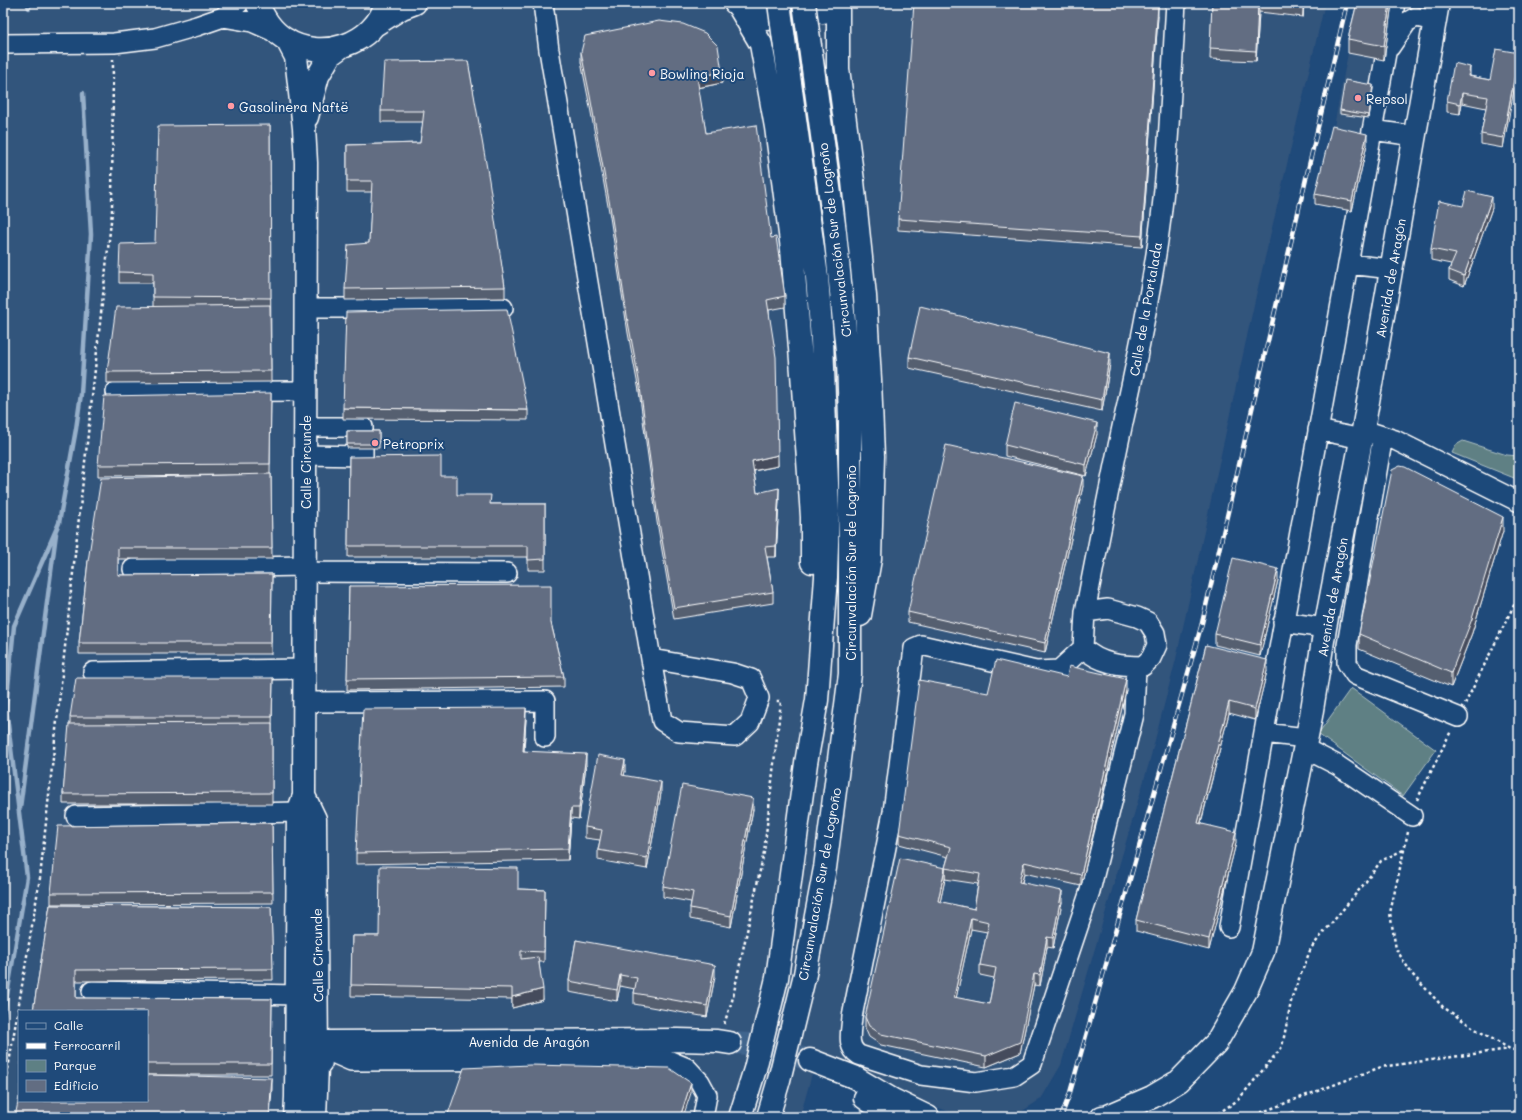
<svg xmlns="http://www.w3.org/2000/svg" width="1522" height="1120" font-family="Mali,sans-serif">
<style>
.built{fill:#33547c;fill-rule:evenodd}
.green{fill:#5e8084;stroke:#aec0c2}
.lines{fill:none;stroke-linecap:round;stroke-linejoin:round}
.stream{stroke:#97b0ca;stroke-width:4.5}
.major-tunnel{stroke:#41658e;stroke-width:22;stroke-dasharray:22 11;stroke-linecap:butt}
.minor-casing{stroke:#fff;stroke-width:22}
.major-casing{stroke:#fff;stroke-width:25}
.highway-casing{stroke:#fff;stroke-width:25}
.path{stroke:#fff;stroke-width:2.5;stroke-dasharray:3 3;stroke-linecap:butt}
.minor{stroke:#1f4a7a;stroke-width:19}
.major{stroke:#1f4a7a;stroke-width:22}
.highway{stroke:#1f4a7a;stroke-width:22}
.rail-casing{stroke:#fff;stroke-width:4.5}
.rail{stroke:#1f4a7a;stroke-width:3;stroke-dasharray:9;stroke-linecap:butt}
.highway-bridge-casing{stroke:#fff;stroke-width:25;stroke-linecap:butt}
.highway-bridge{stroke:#1f4a7a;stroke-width:22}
.wall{fill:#545e70;stroke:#fff;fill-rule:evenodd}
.shaded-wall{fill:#454c5b;stroke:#fff}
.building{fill:#626d82;stroke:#fff;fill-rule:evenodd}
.poi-dot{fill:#ff9aa2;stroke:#1f4a7a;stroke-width:1.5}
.labels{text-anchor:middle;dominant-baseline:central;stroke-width:4;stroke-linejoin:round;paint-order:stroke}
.poi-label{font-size:13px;fill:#fff;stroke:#1f4a7a;text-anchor:start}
.street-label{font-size:13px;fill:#fff;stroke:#1f4a7a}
</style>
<rect width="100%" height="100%" fill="#1f4a7a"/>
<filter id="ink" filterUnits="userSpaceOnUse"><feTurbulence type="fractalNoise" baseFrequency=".025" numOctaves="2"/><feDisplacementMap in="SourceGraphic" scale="8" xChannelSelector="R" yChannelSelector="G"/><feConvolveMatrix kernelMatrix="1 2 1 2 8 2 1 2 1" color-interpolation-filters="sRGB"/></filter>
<g filter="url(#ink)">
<path class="built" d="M3,3h1322l-70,297 -79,359 -27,104 -88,302 -20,34 -28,18h-50l-77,-29 -69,-32 -17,61h-797zM19,1011h128v90h-128z
M1348,53l36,7 -17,84 -35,-7z"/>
<path class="green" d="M1463,441l44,14 12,1v24l-67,-27 4,-8z
M1351,688l85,62 -33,46 -85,-62z"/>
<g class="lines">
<path class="stream" d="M27,3l2,5
M20,808l36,-274
M3,1019l24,-142 -21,-169 8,-82 45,-103 17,-94 5,-35 10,-160 -8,-141"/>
<path class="major-tunnel" d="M730,1043l24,1 56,16"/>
<defs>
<path id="minor" d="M543,3l6,47 102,609 11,62 17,11 56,4 15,-14 9,-24 -8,-19 -18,-6 -82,-14
M223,17l29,5 25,11
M3,44l111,-1 41,-5 42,-12 26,-9 16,-14
M1390,47l17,-25 9,-5 19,4
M1372,130l43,6
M1348,264l44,5
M306,308h197
M116,392l190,-1
M1318,430l44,9
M1370,432l25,8 124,62
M1383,436l-36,209v18l8,12 103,42
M305,455l58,1v-29h-57
M133,569l172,-3
M305,572l202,1
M1085,612l23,-3 29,8 11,5 7,11 2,12 -6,13 -8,8c-22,0 -43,-2 -60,-18l2,-36c12,-62 24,-124 37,-185 14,-62 27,-124 36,-186 11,-79 13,-159 18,-238
M1283,622l42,6
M1083,648l-24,22 -23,1 -115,-26 -7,3 -21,164 -41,205c-1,14 -6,30 7,38l62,20 55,7 38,-6 18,-12 58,-173 44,-177 2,-48
M93,672l212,-3
M305,702l240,-1v36
M1264,733l42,5
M1304,748l33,17 75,51
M76,816l222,-4
M1229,927l166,-924
M92,991l205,4
M335,1054l16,7 317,-1 19,8 13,14 7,13 -4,22"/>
<path id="major" d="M257,3c7,15 14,27 28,36 35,23 90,6 101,-36
M735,3l23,13 10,3
M823,12l12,-9
M375,25l27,-17 13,-5
M287,40l9,17 8,71 2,35 -2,633 -6,16 -2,285 -1,20
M307,117l11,-41 12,-21 11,-8
M304,796l11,23 2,239
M810,1060l44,17 39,23 35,17
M305,1079c1,-22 2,-28 23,-37l350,-2 39,1 13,2
M865,1098l27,19
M315,1117l2,-50 4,-5
M1102,1117l6,-1 44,-19 27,-16 37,-38 30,-52 17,-39 48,-236 14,-88 38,-198 75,-427"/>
<path id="highway" d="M838,3v66l15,112 12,115 5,83 3,77 -3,103 -10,56
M739,7l22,37 15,83 16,122 10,124 10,144v45
M740,1117l15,-48 22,-91 29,-215 11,-63 9,-123 2,-65 -6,-173 -5,-62 -32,-230
M768,1117l11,-37 26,-106 20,-106 25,-194v-256l-2,-57 -13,-129 -25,-186"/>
</defs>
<use href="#minor" class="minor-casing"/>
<use href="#major" class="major-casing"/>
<use href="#highway" class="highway-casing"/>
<path class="path" d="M1465,704l54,-109
M1417,800l34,-69
M1408,832l-18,81 6,36 16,25 31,33 34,23 33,19 9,2
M724,1024l8,-23 32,-149 17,-151h-6
M3,1099l37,-221 72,-666 1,-153
M1213,1117l25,-17 44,-53 10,-50 19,-49 53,-64 17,-23 22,-11
M1249,1117l132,-50 128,-18"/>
<use href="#minor" class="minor"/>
<use href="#major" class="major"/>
<use href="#highway" class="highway"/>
<defs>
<path id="rail" d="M1061,1117l8,-21 133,-473 145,-620"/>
</defs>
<use href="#rail" class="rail-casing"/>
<use href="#rail" class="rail"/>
<defs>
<path id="highway-bridge" d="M779,3l6,44
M804,3l6,43"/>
</defs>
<use href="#highway-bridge" class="highway-bridge-casing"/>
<use href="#highway-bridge" class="highway-bridge"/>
</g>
<path class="wall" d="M1212,3h92l-1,14 -44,-5 -3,49 -46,-2z
M1357,3h35l-8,57 -36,-7v-14z
M1158,16l-16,231 -244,-17v-11z
M581,52l141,31 -24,5 8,45 65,105 14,58v11l-16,3 9,156 -24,5 3,22 22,6 -3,58h-9l6,35v11l-99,16 -17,-97 -18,-131 -11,-58 -18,-116 -20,-110 -9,-45z
M1519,53l-16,95 -22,-4v-10l5,-26 -24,-5 -2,11 -13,-2v-11l23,-25 20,4z
M468,61l37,226v11l-160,2v-11l24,-46 3,-51h-25v-47l73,-2 3,-21h-42v-11z
M1373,88l-4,30 -29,-4v-4z
M270,125l1,257 -164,1v-11l46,-66v-23h-34v-11l36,-29z
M1367,144l-15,67 -37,-7v-10z
M1463,206l29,2 -28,78 -15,-6v-10l2,-6 -20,-4v-11z
M909,357l201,7 -8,47 -193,-43z
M271,393l-1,81h1l1,85h-154v16l154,-1 -1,80h-192v-11l9,-82 152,-86 -142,1v-11z
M343,408l185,2v10l-185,-1z
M347,431h32v17h-32z
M1097,434l-11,42 -81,-20v-11z
M349,457l92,19 16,19 34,9h54v66h-17v-13h-180z
M1083,486l-38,167 -137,-31v-10z
M1503,531l-31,102 -21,54 -92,-38v-15z
M1278,580l-18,76 -45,-11v-11z
M349,586l202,37 13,54v10l-217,3z
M1206,645l61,26 -12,49 -26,-7 -28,110 35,20 -27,107 -73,-19v-11z
M273,678l-1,50v76h-209v-10l7,-70v-7z
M1126,690l-45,196 -57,-13 -2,10 40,19 -9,46 -6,-1 -7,39 -6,-1 -14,68 -34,14 -105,-22 -12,-8 -4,-9v-11l80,-138 -5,23 34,7 4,-25 -33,-5v-11l3,-11 -49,-13v-10l89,-141zM971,929l16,3 -7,33v10l14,3 -5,26 -33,-6z
M526,719l-2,32 62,14 -7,54 -8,-1 -3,42 -212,4v-11z
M625,771l-1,5 37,17 -14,76 -49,-9v-10l2,-10 -15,-2v-11z
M753,809l-22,118 -41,-8v-11l1,-6 -28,-5v-11z
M272,823l1,80 -222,1v-11z
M518,889l27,1 -1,72h-5l4,38 -31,8v-9l-161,-3 1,-60h27z
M50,905l221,2 2,73 -197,1v17l196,1 -1,76h-124v-64h-114z
M576,940l139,36 -8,41 -73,-13v-11l1,-4 -15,-3 -3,15 -48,-9v-11z"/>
<path class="shaded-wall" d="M1258,3l1,9 -3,49v-10z
M1303,3h1l-1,14z
M1390,3h2l-8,57v-14z
M1158,5v11l-16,231v-11z
M1519,54v10l-16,84v-10z
M1470,67v10l-2,-1z
M722,72v11l-25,5v-11z
M1373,85v3l-4,30v-3z
M1462,93v10l-2,11v-10z
M1367,134v10l-15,67v-10z
M1492,197v11l-28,78v-10z
M1110,353v11l-8,47v-11z
M1097,423v11l-11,42v-11z
M778,455v11l-26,5v-10z
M1083,476v10l-38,167v-10z
M779,488v11l-3,58v-11z
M1503,517v14l-31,102 -21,54v-14z
M1278,569v11l-18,76v-11z
M1267,660v11l-12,49v-11z
M1126,679v11l-45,196v-11z
M1229,702v11l-31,120v-10z
M526,708v11l-3,43v-11z
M586,754v11l-7,54v-11z
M625,760v11l-3,15v-11z
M661,782v11l-14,76v-11z
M753,798v11l-22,118v-11z
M571,808v10l-3,42v-11z
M1236,832v11l-27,107v-11z
M1024,862v11l-5,20v-11z
M945,868v11l-7,33v-11z
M1062,891v11l-9,46v-10z
M971,918v11l-17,79v-11z
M1047,937v10l-7,39v-11z
M715,965v11l-8,41v-11z
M1034,974v11l-14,68 -34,14v-11z
M620,975v11l-3,15v-11z
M543,989v11l-31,8v-11z
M272,1078v11l-2,28h-1z
M691,1083v10l-8,24h-3z"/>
<path class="building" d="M914,3h212l32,2 -16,231 -244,-17z
M1212,3h46l-2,48 -46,-3z
M1274,3h29v3z
M1357,3h33l-6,43 -36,-7z
M659,21l24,3 22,9 13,13 4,26 -25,5 9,56 50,-8 15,113 5,-1 9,59 -18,4 9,57 2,98 -26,6 5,32 22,-5 -3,58 -11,1 8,45 -99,16 -17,-97 -18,-131 -11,-58 -18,-116 -20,-110 -9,-44 4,-16z
M1496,49l23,4 -16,85 -22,-4 7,-37 -26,-4 -2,11 -13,-3 7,-38 16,4 -2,9 22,4z
M468,61l21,119 16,107 -160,2 3,-44 21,-2 3,-62h-25v-36l73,-2 4,-32h-43l3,-49z
M1345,80l28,5 -4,30 -29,-5z
M270,125l1,173 -118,-1v-24l-34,-1 1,-28 35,-1 3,-117z
M1332,126l35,8 -15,67 -37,-7z
M1467,191l25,6 -28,79 -15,-6 7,-16 -25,-5 8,-48 24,5z
M270,305l1,66 -164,1 9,-65z
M920,306l190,47 -8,47 -193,-43z
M507,309l21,101 -185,-2 3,-96z
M271,393l-1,71 -172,1 6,-69z
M1015,403l82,20 -11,42 -81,-20z
M347,431h32v13h-32z
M946,445l137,31 -38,167 -137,-31z
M441,456v20h16v19h34l-1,9h55v55l-17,1v-14h-180l1,-89z
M1400,466l5,1 98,50 -31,102 -21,54 -92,-39 33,-164z
M271,474l1,74h-154v27l154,-1 -1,69h-192l9,-82 13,-83z
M1233,558l45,11 -18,76 -45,-11z
M551,585v38l13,54 -217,2 2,-93z
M1206,645l61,15 -12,49 -26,-7 -31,121 38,9 -27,107 -73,-19z
M996,660l71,17 2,-11 57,13 -45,196 -57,-13 -5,20 43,9 -9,47 -6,-1 -7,38 -6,-1 -14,68 -34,14 -105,-22 -12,-8 -4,-9 35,-159 45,10 -7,33 36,8 6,-35 -35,-6 6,-21 -52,-13 20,-154 69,13zM971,918l18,4 -9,43 16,3 -7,36 -35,-7z
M76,678h197l-1,39h-202z
M526,708l-3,43 63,3 -7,54h-8l-3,41 -212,4 7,-144z
M272,723v70l-209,1 6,-70z
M598,755l27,5 -3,15 39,7 -14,76 -49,-8 4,-20 -17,-3z
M682,785l71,13 -22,118 -41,-8 3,-16 -30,-6z
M272,823l1,69 -222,1 7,-67z
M380,866l138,2v21l27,1 -1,62 -23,-1v8l17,-2 5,32 -31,8v-9l-161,-3 1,-49h27z
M50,905l221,2 2,62 -197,1v28l196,1 -1,65h-124v-53h-114z
M576,940l139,25 -8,41 -73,-13 3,-15 -17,-3 -3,15 -48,-9z
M530,1065l139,3 22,15 -11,34h-233l17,-49z
M147,1075l125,3 -3,39h-254l4,-20v4h128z
M1294,1111l3,6h-16z"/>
</g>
<g class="poi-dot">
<circle cx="652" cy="73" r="4"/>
<circle cx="1358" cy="98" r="4"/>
<circle cx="231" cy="106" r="4"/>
<circle cx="375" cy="443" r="4"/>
</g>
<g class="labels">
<g class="poi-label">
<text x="660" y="73">Bowling Rioja</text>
<text x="1366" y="98">Repsol</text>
<text x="239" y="106">Gasolinera Naftë</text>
<text x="383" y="443">Petroprix</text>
</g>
<g class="street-label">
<text transform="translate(834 240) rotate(-97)">Circunvalación Sur de Logroño</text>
<text transform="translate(1390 278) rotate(-80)">Avenida de Aragón</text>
<text transform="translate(1145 309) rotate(-80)">Calle de la Portalada</text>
<text transform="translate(305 462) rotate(-90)">Calle Circunde</text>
<text transform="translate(850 563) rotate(-90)">Circunvalación Sur de Logroño</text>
<text transform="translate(1332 597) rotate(-80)">Avenida de Aragón</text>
<text transform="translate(819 884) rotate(-80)">Circunvalación Sur de Logroño</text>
<text transform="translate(317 955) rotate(-91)">Calle Circunde</text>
<text x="529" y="1041">Avenida de Aragón</text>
</g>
</g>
<rect width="1522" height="1120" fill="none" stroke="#1f4a7a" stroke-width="16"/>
<rect x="8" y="8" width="1506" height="1104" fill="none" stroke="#fff" stroke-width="1.5" filter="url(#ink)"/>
<rect x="18" y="1010" width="130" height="92" fill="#1f4a7a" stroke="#7992af"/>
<rect x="26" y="1023" width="20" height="6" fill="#1f4a7a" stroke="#7992af"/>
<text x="54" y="1030" font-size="12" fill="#ffffff">Calle</text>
<rect x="26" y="1043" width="20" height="6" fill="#ffffff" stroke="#7992af"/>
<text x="54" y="1050" font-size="12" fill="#ffffff">Ferrocarril</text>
<rect x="26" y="1060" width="20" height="12" fill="#5e8084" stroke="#7992af"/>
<text x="54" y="1070" font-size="12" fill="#ffffff">Parque</text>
<rect x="26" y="1080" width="20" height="12" fill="#626d82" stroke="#7992af"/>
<text x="54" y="1090" font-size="12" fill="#ffffff">Edificio</text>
</svg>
